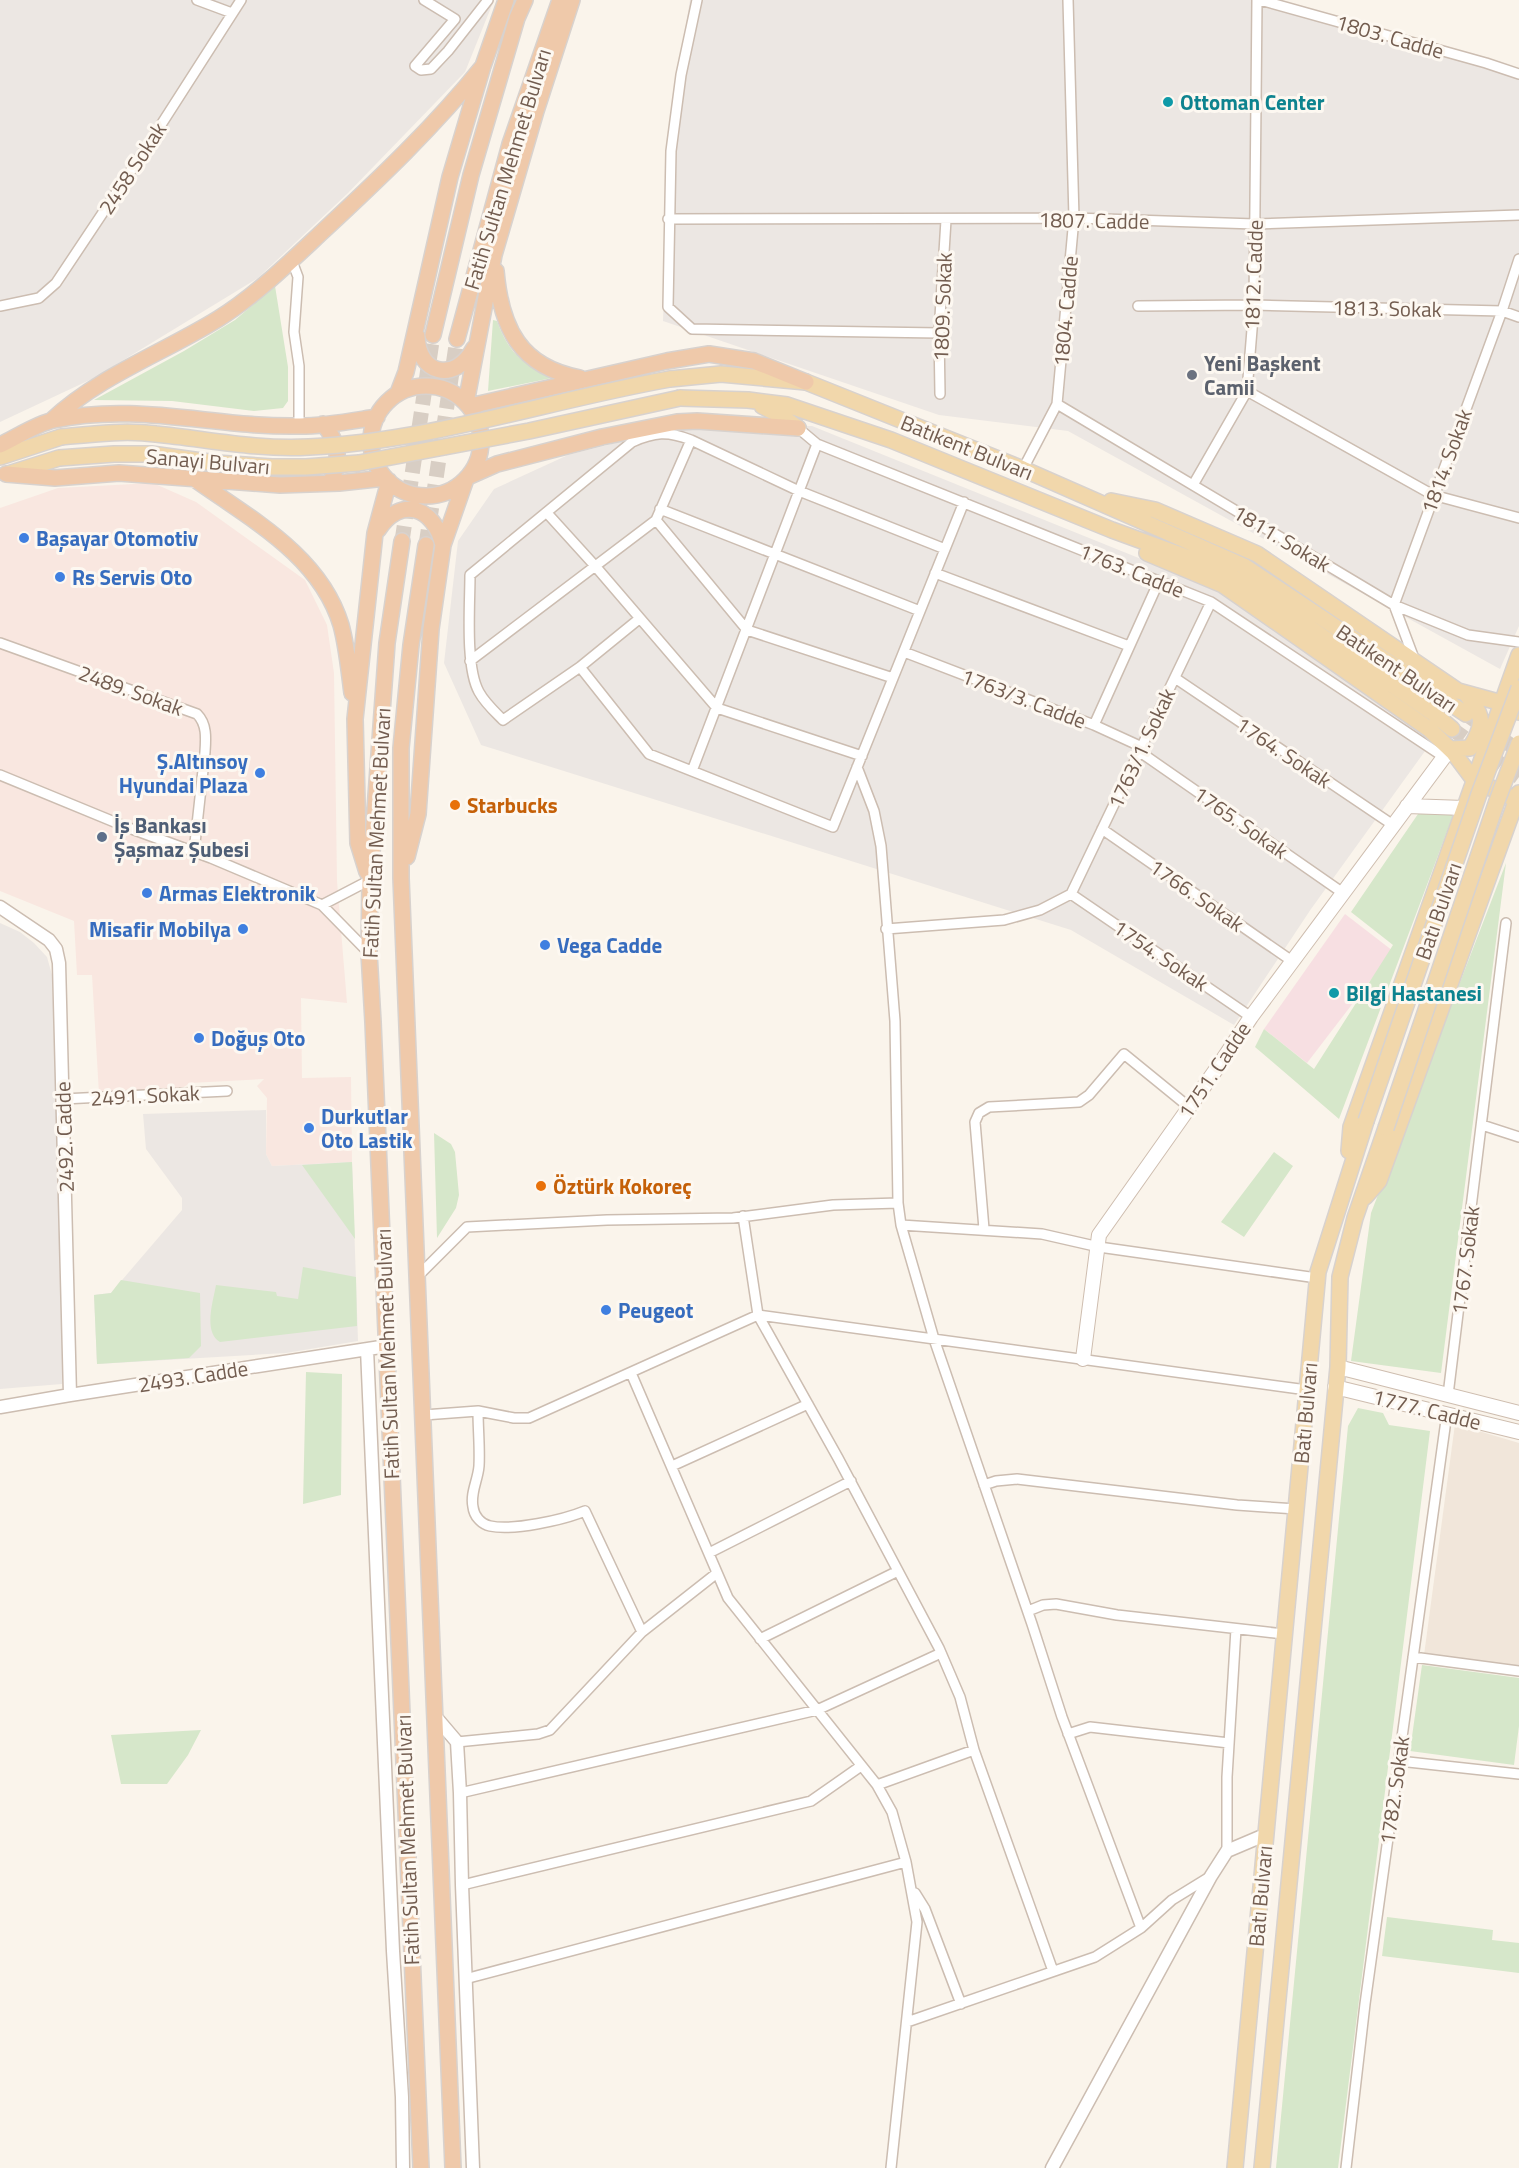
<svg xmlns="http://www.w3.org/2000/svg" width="1519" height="2168" font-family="'Titillium Web',sans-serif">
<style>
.residential{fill:#f1e6da}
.commercial{fill:#f9e7e0}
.industrial{fill:#ece7e3}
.medical{fill:#f7dfe2}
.green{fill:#d6e7ca}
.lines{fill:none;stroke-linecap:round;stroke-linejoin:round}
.primary-tunnel{stroke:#d8cec4;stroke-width:15;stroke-dasharray:15 8;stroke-linecap:butt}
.trunk-tunnel{stroke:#d8cec4;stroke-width:15;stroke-dasharray:15 8;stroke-linecap:butt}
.minor-casing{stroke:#ccbdb1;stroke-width:12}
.tertiary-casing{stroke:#ccbdb1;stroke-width:15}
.secondary-casing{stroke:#cebdaf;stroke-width:16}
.primary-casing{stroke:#d8d2ce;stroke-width:18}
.trunk-casing{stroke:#d8d2ce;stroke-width:18}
.minor{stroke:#fff;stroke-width:9}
.tertiary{stroke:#fff;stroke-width:12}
.secondary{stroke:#fff;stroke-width:14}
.primary{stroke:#f1d7ab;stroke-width:15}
.trunk{stroke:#efc9aa;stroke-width:15}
.primary-bridge-casing{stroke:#d8d2ce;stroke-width:18;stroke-linecap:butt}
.primary-bridge{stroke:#f1d7ab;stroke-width:15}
.culture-dot{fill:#0f9aa8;stroke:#fdf8f1;stroke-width:2}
.worship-dot{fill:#6b7280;stroke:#fdf8f1;stroke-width:2}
.shop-dot{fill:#3f7fe0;stroke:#fdf8f1;stroke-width:2}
.food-dot{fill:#e8710a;stroke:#fdf8f1;stroke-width:2}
.service-dot{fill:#5c6f8a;stroke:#fdf8f1;stroke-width:2}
.labels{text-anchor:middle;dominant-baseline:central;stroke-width:6;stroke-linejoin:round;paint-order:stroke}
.street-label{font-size:21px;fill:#735d50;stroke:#fdf8f1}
.culture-label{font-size:21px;font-weight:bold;fill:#0d838f;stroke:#fdf8f1;text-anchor:start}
.worship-label{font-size:21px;font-weight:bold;fill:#5b616d;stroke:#fdf8f1;text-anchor:start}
.shop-label{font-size:21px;font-weight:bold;fill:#366cbe;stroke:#fdf8f1;text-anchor:start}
.food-label{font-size:21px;font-weight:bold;fill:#c56008;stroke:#fdf8f1;text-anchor:start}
.service-label{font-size:21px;font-weight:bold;fill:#4e5e75;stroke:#fdf8f1;text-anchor:start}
</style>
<rect width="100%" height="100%" fill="#faf4eb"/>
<path class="residential" d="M1455,1424l64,19v225l-95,-13z"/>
<path class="commercial" d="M153,483l43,19 109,78 22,45 7,48 3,208 10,122 -46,-5 1,80 49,-1 1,85 -80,4 -6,-12 1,-56 -10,-12 7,-7 -74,4 -11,7 -80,4 -7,-119h-15l-3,-54 -74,-30v-383l58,-20z"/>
<path class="industrial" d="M0,0h494l-29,72 -117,121 -90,85 -164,100 -94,44z
M690,0h570l259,76v550l-19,43 -432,-238 -129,-16 -276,-94 7,-199z
M812,426l411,166 210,148 -122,169 -77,116 -163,-95 -590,-185 -37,-82 14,-122 36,-52 74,-34 111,-28z
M0,923l20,9 14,11 13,14 5,18 10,276v133l-62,5z
M266,1110v44l6,12 80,-4 6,179 -72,12 -189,11 -3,-69 17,-2 71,-83v-12l-36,-49 -3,-35z"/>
<path class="medical" d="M1345,914l48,37 -86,112 -43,-34z"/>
<path class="green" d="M275,286l13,81v34l-5,7 -29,3 -82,-10 -78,-1 90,-49 51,-31z
M493,320l4,1c13,34 24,41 55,57l-64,13z
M1454,813l-115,306 -84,-72 9,-18 50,40 79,-124 -42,-33 67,-98z
M1506,863l-65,510 -90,-12 20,-148z
M434,1133l17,11 4,8 4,43 -3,13 -19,30z
M1274,1152l19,14 -49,71 -23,-15z
M352,1162l3,77 -53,-74z
M303,1267l53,10 1,49 -137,16c-17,-10 -7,-40 -4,-57l60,7 1,4 21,3z
M121,1280l79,13 1,53 -12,12 -92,6 -3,-69 17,-2z
M306,1372l36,2 -1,121 -38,9z
M1358,1408l25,5 6,12 41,6 -92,737h-62l72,-742z
M1422,1665l97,13v48l-5,39 -104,-14z
M201,1730l-13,25 -21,29h-46l-10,-49z
M1387,1917l106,13 -1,10 27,3v30l-137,-17z"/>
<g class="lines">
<path class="primary-tunnel" d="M1466,714l53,37
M1452,729l67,48"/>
<path class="trunk-tunnel" d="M402,541l31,-206
M426,545l31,-206"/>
<defs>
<path id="minor" d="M197,0l35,13
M424,0l31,19 -40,47 6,4 10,-1 17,-18 40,-51
M697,0l-16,75 -10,76 -3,156 24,22 247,4
M1257,0l-3,305 -7,86 186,104 86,23
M1260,0l226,63 33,11
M668,219l406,-1 181,6 264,-9
M292,261l6,16 -4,55 5,34v60
M0,306l39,-8 17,-15 94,-141 91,-142
M1138,306l116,-1 248,6 17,6
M940,394l-1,-61 7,-113
M1057,404l337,201 74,30 51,7
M798,428l19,16 394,158 233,155
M1023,469l34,-65 17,-186 -6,-218
M1193,485l54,-94
M660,509l260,102
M547,513l49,54 121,141 145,48
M656,520l91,110 146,48
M935,573l194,73
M639,619l-59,48 -77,53c-9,-9 -18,-17 -24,-28 -14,-25 -9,-87 -9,-117l162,-133c23,-10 35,-11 59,-2l108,51 146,58
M0,643l197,71c10,10 9,24 8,38l-11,100
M904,652l190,73 48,22
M470,661l186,-141 35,-80
M1415,661l-21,-56 108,-294 17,-52
M580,667l69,87 184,73 131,-325
M1175,678l218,147
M1094,725l65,-144
M1140,752l203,141
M857,767l17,44 7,35 14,175 3,182 3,22 33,114 98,285 30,93 79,211
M692,771l125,-327
M0,775l129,53 82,30 111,47 47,48
M1102,829l190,132
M1071,894l140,-292
M1071,894l180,123
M322,905l48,-25
M886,929l118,-9 36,-10 31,-16
M63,1099l164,-8
M1482,1125l37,12
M743,1216l15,99 80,143 101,190 21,49 14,53
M901,1225l141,9 57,13 218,31
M984,1229l-9,-107 4,-9 10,-6 90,-5 10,-7 35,-41 65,53
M418,1276l49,-49 140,-7 126,-2 100,-13 65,-2
M631,1373l97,225 149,187 15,27 14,50 11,60 -26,246
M1448,1395l58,-472
M478,1411c0,18 2,37 1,55 -1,14 -9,27 -6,41 1,9 8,17 17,19 23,5 73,-6 95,-15l57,121
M424,1415l54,-4 36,7h15l229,-103 549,75
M672,1466l136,-62
M984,1485l12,-4 21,-2 220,26 59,4
M709,1553l142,-72
M1028,1611l15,-6 13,-1 61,11 167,19
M760,1639l138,-68
M1413,1657l106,14
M1068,1734l22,-7 139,16
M457,1742l81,-8 12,-4 92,-98 75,-59
M1399,1761l120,13
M877,1785l97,-35 79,221
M460,1793l357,-83 124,-57
M1227,1851v-74l9,-148
M462,1885l349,-84 50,-35
M915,1893l10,16 36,95
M465,1979l441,-117
M907,2022l188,-65 46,-29 31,-28 39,-24
M1346,2168l19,-164 82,-591"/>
<path id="tertiary" d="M0,907l49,33 7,9 3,14 11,432
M367,1349l26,602 9,146 1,71
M0,1407l70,-12 317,-49
M434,1715l23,27 3,51 2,92 11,283
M1052,2168l159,-292 16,-25 33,-14h6"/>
<path id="secondary" d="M1407,806l57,2
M1083,1359l16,-124 123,-174 29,-44 199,-268
M1338,1367l181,46
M1335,1387l184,45"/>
<path id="primary" d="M670,379l51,-5 85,8 217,87 221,97 222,148
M680,398l68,2 39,5 104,35 221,90 88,32 45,21 188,130 19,16
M762,406l18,9 18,13
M0,457l61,-20
M8,474l51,-16
M1111,501l44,9 102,44 201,137 44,12 17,9
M1147,553l76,32 206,144 24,23 21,28 45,21
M1450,749l20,-1c15,-24 14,-33 -4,-54
M1349,1151l2,-24 168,-472
M1365,1197l14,-16 140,-388
M1235,2168l83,-896 48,-151
M1262,2168l76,-801 2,-90 15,-59 31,-90"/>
<path id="trunk" d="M496,271c5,57 24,96 84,107
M433,335l38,-160 46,-157 8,-18
M417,336c1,38 38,48 57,12
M457,339l53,-195 50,-144
M371 441a55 55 0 1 1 110 0a55 55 0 1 1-110 0Z
M398,393l8,-21 44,-195 33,-111 23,-66
M466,403l28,-148 42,-144 36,-111
M470,406l197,-45 42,-7 45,7 52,21
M52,420c47,-44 111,-67 166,-101 36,-22 73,-58 104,-87 57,-53 113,-106 161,-166
M323,424c17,19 18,38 7,59
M0,445c17,-8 36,-21 54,-25 84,-18 163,8 246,6 26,0 51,-5 77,-9
M6,474l49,4 64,-5 161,12 59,-2 46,-5
M470,476l27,-12 105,-27 75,-15 20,-1 101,7
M193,478c56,40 127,77 148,147 6,22 8,46 11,68
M378,530c23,-35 56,-23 65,15
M402,541l-15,102 -17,237 -1,73 4,69 48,1146
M426,545l-15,100 -10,103v130l52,1290
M407,857l11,-43 13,-185 12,-84 23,-66
M367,872l-9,-29 -3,-124 20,-186 14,-52"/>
</defs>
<use href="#minor" class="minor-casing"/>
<use href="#tertiary" class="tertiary-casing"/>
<use href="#secondary" class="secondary-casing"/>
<use href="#primary" class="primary-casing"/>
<use href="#trunk" class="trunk-casing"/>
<use href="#minor" class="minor"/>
<use href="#tertiary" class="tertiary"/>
<use href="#secondary" class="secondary"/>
<use href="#primary" class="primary"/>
<use href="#trunk" class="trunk"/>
<defs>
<path id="primary-bridge" d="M61,437c31,-3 64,-7 95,-3 51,5 101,16 153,13 123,-6 241,-47 361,-68
M59,458l55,-4h37l65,9 56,4h34l53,-4 170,-32 151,-33
M1366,1121l113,-327 40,-106
M1386,1128l111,-327 22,-58"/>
</defs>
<use href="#primary-bridge" class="primary-bridge-casing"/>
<use href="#primary-bridge" class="primary-bridge"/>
</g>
<g class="culture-dot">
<circle cx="1168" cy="102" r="6"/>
<circle cx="1334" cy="993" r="6"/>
</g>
<circle class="worship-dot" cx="1192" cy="375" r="6"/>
<g class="shop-dot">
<circle cx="24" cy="538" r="6"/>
<circle cx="60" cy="577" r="6"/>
<circle cx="260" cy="773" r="6"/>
<circle cx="147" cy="893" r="6"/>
<circle cx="243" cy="929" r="6"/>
<circle cx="545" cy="945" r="6"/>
<circle cx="199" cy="1038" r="6"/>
<circle cx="309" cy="1128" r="6"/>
<circle cx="606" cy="1310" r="6"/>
</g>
<g class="food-dot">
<circle cx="455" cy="805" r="6"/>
<circle cx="541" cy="1186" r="6"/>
</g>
<circle class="service-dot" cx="102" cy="837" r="6"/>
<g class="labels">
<g class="street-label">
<text transform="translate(1390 36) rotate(16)">1803. Cadde</text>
<text transform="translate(132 168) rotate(-57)">2458 Sokak</text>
<text transform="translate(507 169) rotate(-73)">Fatih Sultan Mehmet Bulvarı</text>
<text transform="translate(1094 220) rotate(1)">1807. Cadde</text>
<text transform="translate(1253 275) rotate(-88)">1812. Cadde</text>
<text transform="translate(942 307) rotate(-88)">1809. Sokak</text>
<text transform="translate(1387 308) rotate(1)">1813. Sokak</text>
<text transform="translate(1065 311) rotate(-85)">1804. Cadde</text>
<text transform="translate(967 447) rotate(22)">Batıkent Bulvarı</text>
<text transform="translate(208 461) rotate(5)">Sanayi Bulvarı</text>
<text transform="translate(1446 461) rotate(-70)">1814. Sokak</text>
<text transform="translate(1282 538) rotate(31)">1811. Sokak</text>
<text transform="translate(1132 570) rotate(22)">1763. Cadde</text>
<text transform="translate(1397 668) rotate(34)">Batıkent Bulvarı</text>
<text transform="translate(131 690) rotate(20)">2489. Sokak</text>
<text transform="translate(1024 698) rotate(21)">1763/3. Cadde</text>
<text transform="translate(1141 748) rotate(-65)">1763/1. Sokak</text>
<text transform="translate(1284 752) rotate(34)">1764. Sokak</text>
<text transform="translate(1241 822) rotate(35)">1765. Sokak</text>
<text transform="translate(376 833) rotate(-87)">Fatih Sultan Mehmet Bulvarı</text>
<text transform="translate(1197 895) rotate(35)">1766. Sokak</text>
<text transform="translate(1438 911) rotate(-71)">Batı Bulvarı</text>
<text transform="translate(1161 955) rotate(34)">1754. Sokak</text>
<text transform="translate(1214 1070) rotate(-56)">1751. Cadde</text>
<text transform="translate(145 1095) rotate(-3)">2491. Sokak</text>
<text transform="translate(64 1137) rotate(-92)">2492. Cadde</text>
<text transform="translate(1465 1260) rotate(-83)">1767. Sokak</text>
<text transform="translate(387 1354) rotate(-92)">Fatih Sultan Mehmet Bulvarı</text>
<text transform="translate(193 1376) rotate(-9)">2493. Cadde</text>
<text transform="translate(1427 1409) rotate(14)">1777. Cadde</text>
<text transform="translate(1305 1413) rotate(-85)">Batı Bulvarı</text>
<text transform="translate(1394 1790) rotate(-82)">1782. Sokak</text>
<text transform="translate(407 1840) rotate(-92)">Fatih Sultan Mehmet Bulvarı</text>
<text transform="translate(1260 1896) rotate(-85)">Batı Bulvarı</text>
</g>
<g class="culture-label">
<text x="1180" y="102">Ottoman Center</text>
<text x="1346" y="993">Bilgi Hastanesi</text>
</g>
<g class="worship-label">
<text x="1204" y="363">Yeni Başkent<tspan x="1204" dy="24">Camii</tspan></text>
</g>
<g class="shop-label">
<text x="36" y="538">Başayar Otomotiv</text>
<text x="72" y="577">Rs Servis Oto</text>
<text x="248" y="761" text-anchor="end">Ş.Altınsoy<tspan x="248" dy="24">Hyundai Plaza</tspan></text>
<text x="159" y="893">Armas Elektronik</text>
<text x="231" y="929" text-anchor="end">Misafir Mobilya</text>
<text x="557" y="945">Vega Cadde</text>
<text x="211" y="1038">Doğuş Oto</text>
<text x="321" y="1116">Durkutlar<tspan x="321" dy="24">Oto Lastik</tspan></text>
<text x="618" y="1310">Peugeot</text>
</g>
<g class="food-label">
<text x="467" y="805">Starbucks</text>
<text x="553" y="1186">Öztürk Kokoreç</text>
</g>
<g class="service-label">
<text x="114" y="825">İş Bankası<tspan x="114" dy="24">Şaşmaz Şubesi</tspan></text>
</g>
</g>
</svg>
